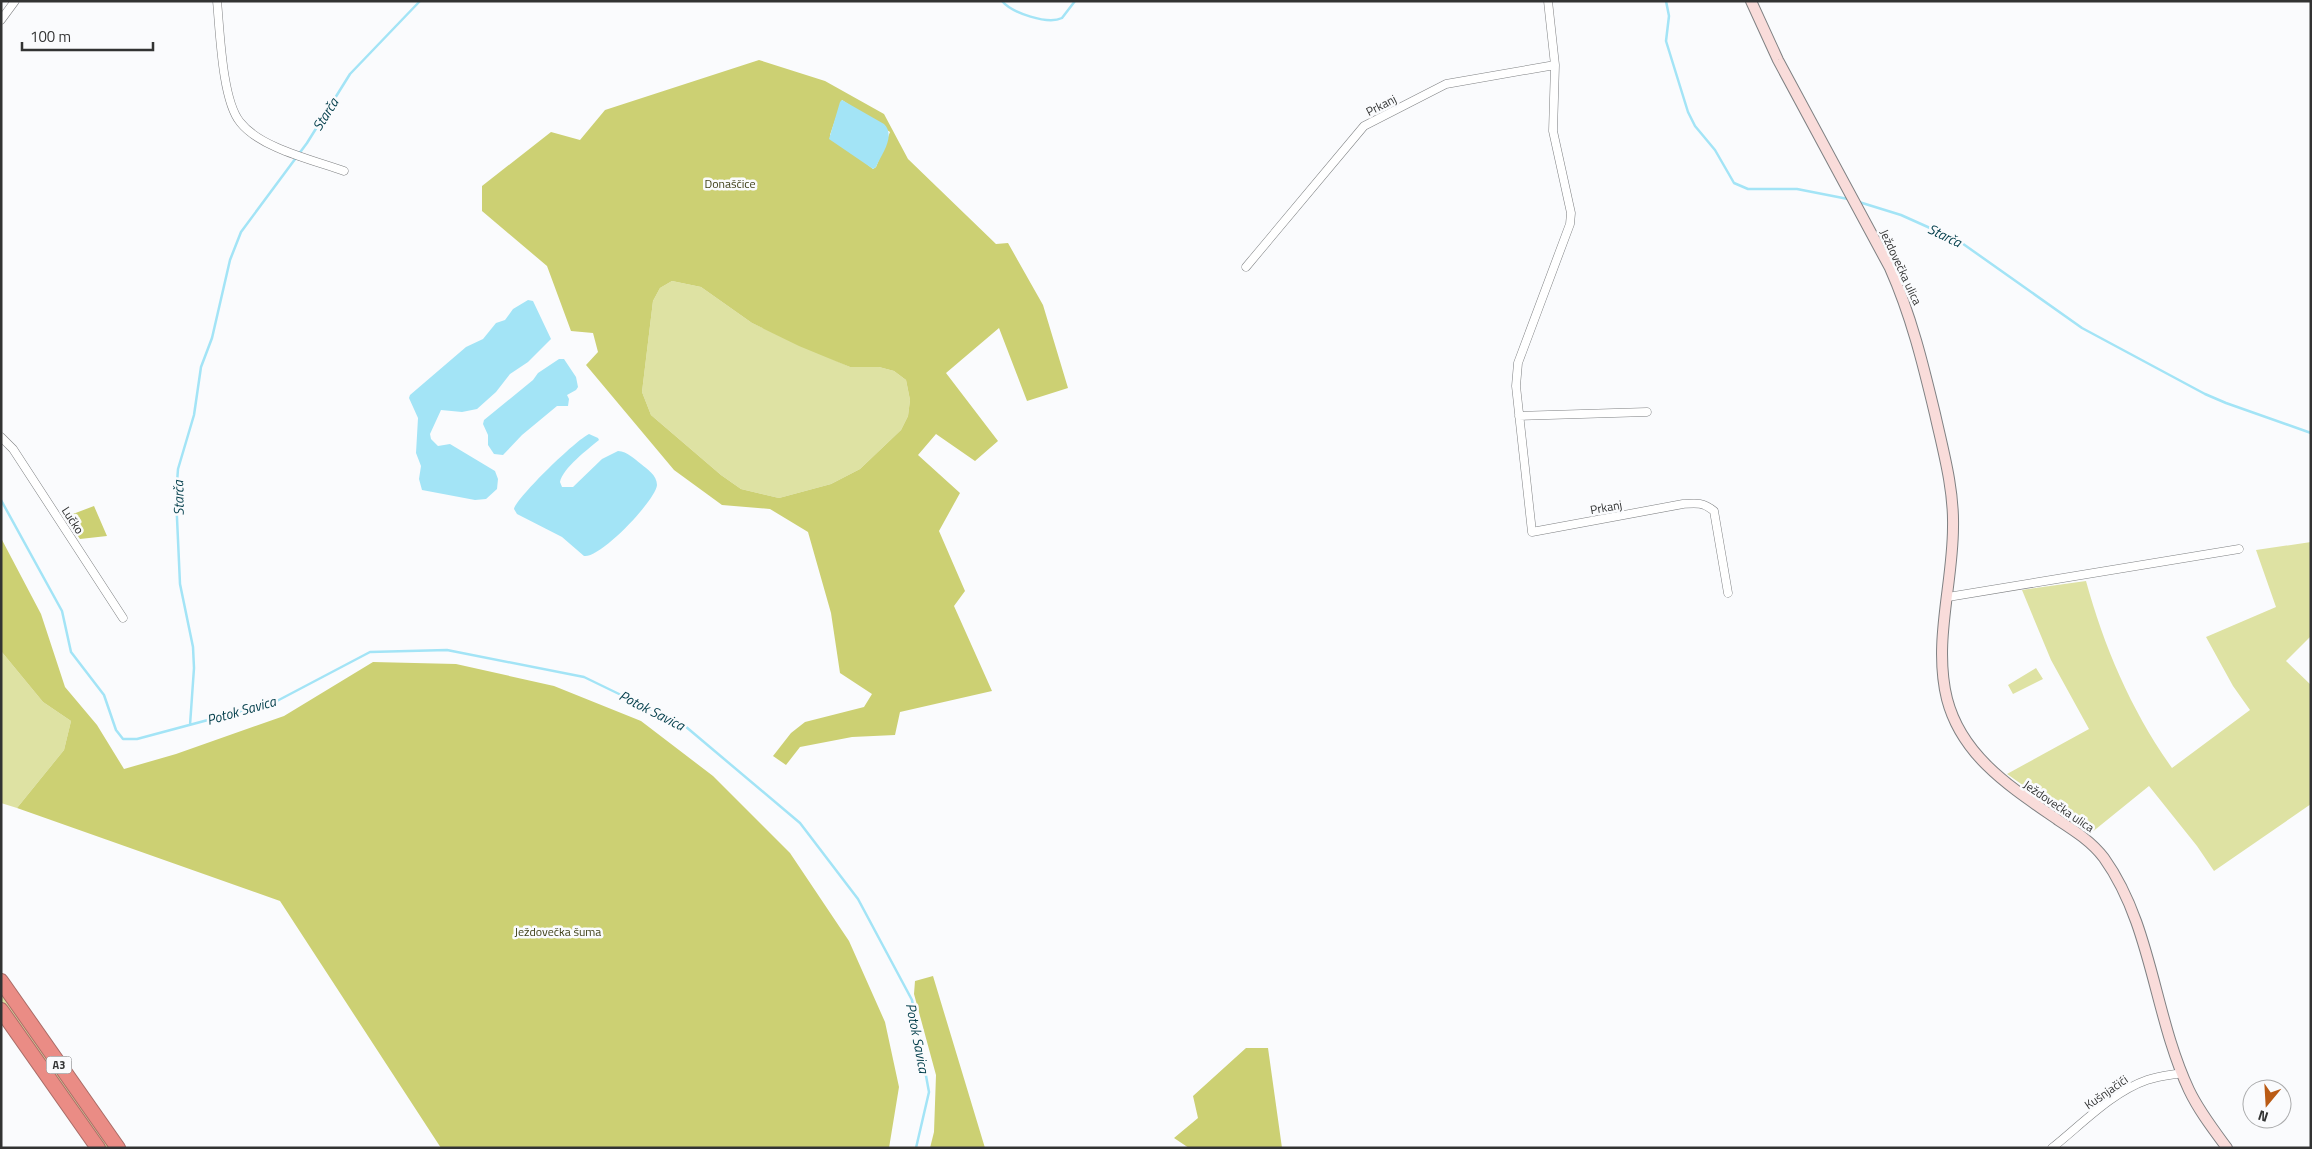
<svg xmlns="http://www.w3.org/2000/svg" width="2312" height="1149" font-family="'Titillium Web',sans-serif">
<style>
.green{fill:#dee2a3}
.forest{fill:#ccd073;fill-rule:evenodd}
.water{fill:#a3e4f6}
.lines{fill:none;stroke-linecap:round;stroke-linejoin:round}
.stream{stroke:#a3e4f6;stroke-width:2.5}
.minor-casing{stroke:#7f8183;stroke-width:9}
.secondary-casing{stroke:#7f8183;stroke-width:12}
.motorway-casing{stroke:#aa6d68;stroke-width:16}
.minor{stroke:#fff;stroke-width:8}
.secondary{stroke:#f9dcda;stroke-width:10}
.motorway{stroke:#ea8c85;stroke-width:14}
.labels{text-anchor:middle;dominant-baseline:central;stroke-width:5;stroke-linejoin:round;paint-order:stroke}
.shield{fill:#fafbfd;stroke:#6e6f70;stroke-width:1}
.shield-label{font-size:11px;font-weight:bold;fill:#323333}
.street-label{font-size:12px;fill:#323333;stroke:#fafbfd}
.park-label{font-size:12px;fill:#3e3f17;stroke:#fafbfd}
.water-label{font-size:14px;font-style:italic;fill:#013d4a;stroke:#fafbfd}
</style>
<rect width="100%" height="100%" fill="#fafbfd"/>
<path class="green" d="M672,281l29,6 51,36 98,44h29l15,4 12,9 4,20 -2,16 -7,14 -41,39 -29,15 -52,14 -38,-9 -20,-14 -70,-60 -9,-23 11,-91 7,-13z
M2311,542v94l-25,25 25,24v119l-97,67 -17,-25 -48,-60 -58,47 -84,-59 82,-45 -38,-69 -29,-70 64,-9c18,66 46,131 86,187l78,-58 -17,-24 -27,-49 70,-30 -20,-57z
M1,651l42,51 28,19 -7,29 -47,58 -16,-5z
M2036,668l7,11 -30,15 -5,-9z
M1,990l111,158h-7l-104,-147z"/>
<path class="forest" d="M759,60l66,21 59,33 24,45 88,85 12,-1 35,62 25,83 -41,13 -28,-73 -53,45 52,68 -23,20 -39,-27 -18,21 42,38 -21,38 26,60 -11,15 38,85 -92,21 -5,23 -43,2 -52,10 -14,18 -13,-9 18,-23 14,-11 59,-15 8,-13 -32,-21 -9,-60 -23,-81 -38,-23 -48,-4 -48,-35 -88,-105 12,-13 -5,-19 -22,-2 -24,-65 -65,-55v-25l69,-54 29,8 25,-30zM842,100l48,32 -14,35 -3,2 -43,-34zM672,281l29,6 51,36 47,23 51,21h29l15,4 12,9 4,20 -2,16 -7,14 -41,39 -29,15 -52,14 -38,-9 -20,-14 -70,-60 -9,-23 11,-91 7,-13z
M94,506l13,30 -27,3 -15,-22z
M1,538l40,76 24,73 32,38 27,44 52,-15 108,-38 89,-54 83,2 98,22 87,35 72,55 77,77 59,88 36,81 14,65 -10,61h-448l-161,-247 -263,-93 47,-58 7,-29 -28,-19 -42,-51z
M933,976l52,172h-55l4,-16 2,-57 -22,-81 1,-13z
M1246,1048h22l14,100h-93l-15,-10 24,-20 -5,-22z"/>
<path class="water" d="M842,100l42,24c12,12 -2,29 -8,43l-3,2 -44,-30 11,-37z
M528,300l5,1 18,38 -23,23 -18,12 -14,18 -19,17 -15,3 -21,-2 -11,24 1,5 7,7 12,-2 45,27 3,8 -1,10 -11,10 -11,1 -53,-10 -3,-11 2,-13 -5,-13 2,-35 -9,-20 1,-3 56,-48 17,-8 13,-16 9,-3 8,-11z
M559,359h5l12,18 2,10 -2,3 -9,5 2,4 -1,7h-11l-35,29 -19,20 -9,-1 -6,-9v-10l-5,-11 1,-4 49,-40 5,-7z
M589,434l9,4 1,2c-11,9 -36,28 -39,42l2,5h11l29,-28 16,-8c10,1 15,7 23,13 6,5 16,11 16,21 -1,15 -57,74 -73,71l-22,-19 -45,-23 -3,-5c4,-13 62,-69 75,-75z"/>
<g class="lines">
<path class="stream" d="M1002,1c10,12 46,24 60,17l13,-17
M1666,1l3,15 -3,25 22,71 7,14 20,24 19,33 14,6h49l51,10
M1859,202l42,13 58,26 123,87 123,66 21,9 85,30
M1,500l61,111 9,41 33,43 12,35 7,9h14l138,-37 95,-50 77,-2 137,27 101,49 115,97 58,76 54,101 17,92 -13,56
M190,725l4,-57 -1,-21 -13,-63 -4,-88 2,-27 16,-54 7,-48 11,-29 18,-78 11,-28 66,-89 43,-69 70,-73"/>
<defs>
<path id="minor" d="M217,1c3,30 5,99 23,121 20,26 73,38 104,49
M1548,1l7,64 -2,66 18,82 -1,11 -52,139 -2,23 16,146 151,-28c13,-1 20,-2 31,7l14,82
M1,20l14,-19
M1246,267l118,-141 82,-42 109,-19
M1519,416l128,-4
M1,437l12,12 110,169
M1948,597l291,-48
M2052,1148c29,-23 60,-56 95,-68 12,-4 24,-5 35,-7"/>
<path id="secondary" d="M1751,1l27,59 112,208c21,47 33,96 45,146 8,36 19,75 18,113 0,57 -20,115 -6,172 15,58 65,89 111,121 17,11 34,22 46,38 48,67 50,158 85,232 10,21 24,39 38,58"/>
<path id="motorway" d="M1,981l117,167
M1,1010l97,138"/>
</defs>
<use href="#minor" class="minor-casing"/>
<use href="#secondary" class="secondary-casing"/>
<use href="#motorway" class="motorway-casing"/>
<use href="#minor" class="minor"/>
<use href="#secondary" class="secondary"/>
<use href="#motorway" class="motorway"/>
</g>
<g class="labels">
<rect class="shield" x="46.5" y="1056.5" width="25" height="17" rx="4"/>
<g class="shield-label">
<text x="59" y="1065">A3</text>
</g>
<g class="street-label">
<text transform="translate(1381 105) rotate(-27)">Prkanj</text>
<text transform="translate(1901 267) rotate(65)">Ježdovečka ulica</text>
<text transform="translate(1606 507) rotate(-10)">Prkanj</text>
<text transform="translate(73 520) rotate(57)">Lučko</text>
<text transform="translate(2059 806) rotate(34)">Ježdovečka ulica</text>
<text transform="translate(2106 1092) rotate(-35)">Kušnjačići</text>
</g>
<g class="park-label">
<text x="730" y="183">Donaščice</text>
<text x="558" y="931">Ježdovečka šuma</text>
</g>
<g class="water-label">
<text transform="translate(325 114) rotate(-58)">Starča</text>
<text transform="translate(1945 235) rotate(26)">Starča</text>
<text transform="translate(178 498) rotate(-91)">Starča</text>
<text transform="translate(241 710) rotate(-16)">Potok Savica</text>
<text transform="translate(652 710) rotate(27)">Potok Savica</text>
<text transform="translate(918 1038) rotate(79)">Potok Savica</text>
</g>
</g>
<rect width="2312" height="1149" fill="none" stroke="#323333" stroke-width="5"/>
<g transform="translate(2267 1104) rotate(198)"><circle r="24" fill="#fafbfd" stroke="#aaabac"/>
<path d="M0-4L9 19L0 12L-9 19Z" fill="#ba5b15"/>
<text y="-8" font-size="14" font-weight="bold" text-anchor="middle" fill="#323333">N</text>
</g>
<path d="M22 42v8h131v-8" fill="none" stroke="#323333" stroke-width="2.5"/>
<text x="30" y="42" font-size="15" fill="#323333" stroke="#fafbfd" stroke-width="4" paint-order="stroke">100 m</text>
</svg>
